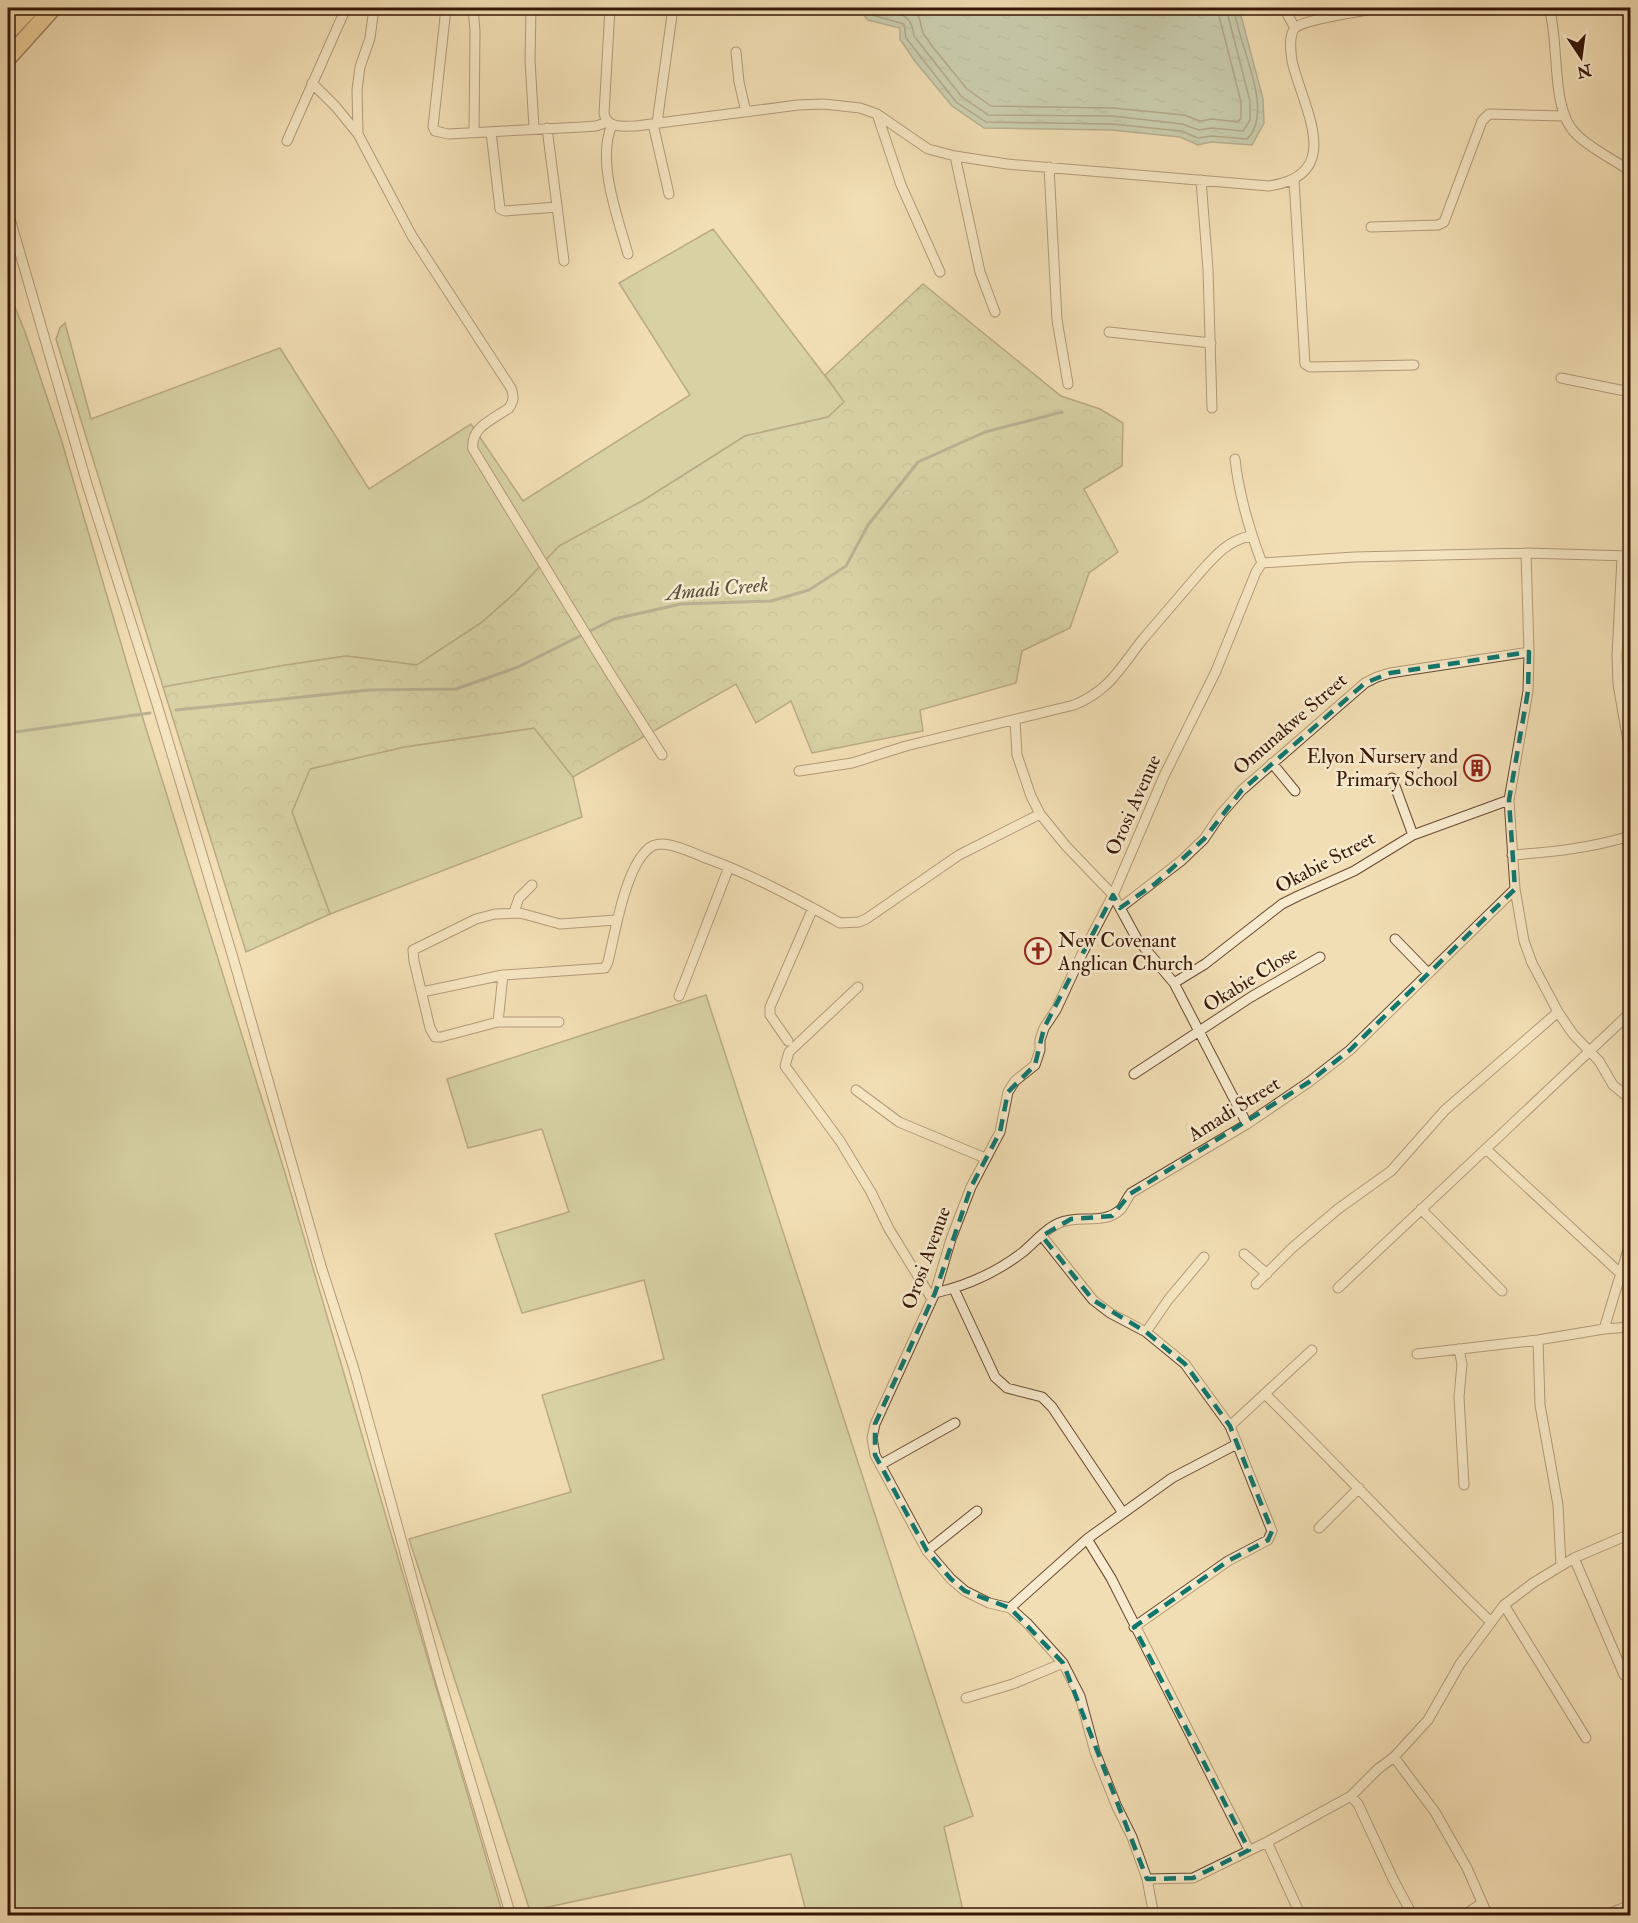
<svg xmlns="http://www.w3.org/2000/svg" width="1638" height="1923" font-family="'IM FELL Double Pica',serif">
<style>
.green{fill:#b6c290;stroke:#766c4c;stroke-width:1.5}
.forest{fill:url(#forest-crowns);stroke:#766c4c;stroke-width:1.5}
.water{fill:url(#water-ripples);stroke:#737a69;stroke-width:1.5}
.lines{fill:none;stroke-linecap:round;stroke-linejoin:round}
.shore{stroke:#696a59;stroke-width:1.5}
.stream{stroke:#737a69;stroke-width:3}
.street-casing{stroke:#664932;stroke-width:11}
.highway-casing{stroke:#371707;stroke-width:19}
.street{stroke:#f7eace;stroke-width:9}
.highway{stroke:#e9bf7a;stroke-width:16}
.marked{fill:none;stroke:#0f766e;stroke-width:4.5;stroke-dasharray:12 8;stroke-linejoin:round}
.labels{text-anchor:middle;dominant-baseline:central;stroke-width:5;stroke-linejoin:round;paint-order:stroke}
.street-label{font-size:20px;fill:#371707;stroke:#f7eace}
.poi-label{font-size:20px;fill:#371707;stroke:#f7eace;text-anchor:end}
.water-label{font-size:21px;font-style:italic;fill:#5a5140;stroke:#f7eace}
</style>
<defs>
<pattern id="forest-crowns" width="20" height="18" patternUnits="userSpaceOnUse" patternTransform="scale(1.5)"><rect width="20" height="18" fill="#b6c290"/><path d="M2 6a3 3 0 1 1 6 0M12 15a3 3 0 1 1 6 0" fill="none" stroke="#9da67b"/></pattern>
<pattern id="water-ripples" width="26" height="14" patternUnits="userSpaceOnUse" patternTransform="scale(1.5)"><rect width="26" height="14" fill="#9bbcab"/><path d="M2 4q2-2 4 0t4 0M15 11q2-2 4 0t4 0" fill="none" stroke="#86a192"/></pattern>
</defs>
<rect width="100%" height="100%" fill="#f2deb4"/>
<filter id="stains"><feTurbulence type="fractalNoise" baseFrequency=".00333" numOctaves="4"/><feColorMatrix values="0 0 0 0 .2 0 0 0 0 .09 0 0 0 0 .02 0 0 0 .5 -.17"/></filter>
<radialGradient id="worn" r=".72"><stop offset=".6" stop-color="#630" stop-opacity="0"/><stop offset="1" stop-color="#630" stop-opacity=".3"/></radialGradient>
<path class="green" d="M713,229l132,173 -17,15 -83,19 -101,64 -85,46 -44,47 -34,30 -64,42 -71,-9 -66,10 -117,21 -107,-348 4,-11 5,-5 26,96 189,-71 89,141 102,-65 52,77 167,-106 -71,-112z
M8,290l17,42 36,107 83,283 141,451 218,742h-495z
M535,728l38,49 9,40 -252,97 -38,-102 17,-43 95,-22z
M706,995l267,821 -29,11 20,88h-157l-16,-61 -261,57 -121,-372 162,-47 -29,-97 122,-36 -20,-79 -122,33 -27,-79 74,-22 -27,-83 -74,19 -21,-69z"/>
<path class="forest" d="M923,284l138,112 39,13 23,14 -1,43 -38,23 34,63 -29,21 -19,55 -48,23 -6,32 -96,27 3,21 -111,22 -21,-52 -35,22 -20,-39 -163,93 -39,-49 -130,19 -94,22 -18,43 38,102 -84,38 -83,-265 117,-21 66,-10 71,9 64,-42 34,-30 44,-47 85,-46 101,-64 83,-19 16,-15 -19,-27z"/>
<path class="water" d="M857,8h382l24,91 1,24 -12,22 -41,-3 -13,3 -18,-8 -69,-7 -127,-2 -32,-22 -38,-46 -14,-21v-11l-32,-8z"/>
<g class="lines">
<path class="shore" d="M865,8l7,7 32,9 2,14 50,64 30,20 126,2 69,7 17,7 13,-2 36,3c29,-27 -10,-97 -13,-131
M875,8c20,7 36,1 39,28l47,60 27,19 124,1 70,8 17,6 13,-2 31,3 7,-11v-19l-24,-93
M908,8l11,9 4,16 9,13 35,43 24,17 122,2 71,7 16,6 12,-2 26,3 3,-4v-16l-24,-94"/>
<path class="stream" d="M176,710l193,-20 87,-1 62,-22 96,-48 67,-15 90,-3 38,-11 37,-24 22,-41 50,-63 67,-30 77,-20
M8,733l142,-20"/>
<defs>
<path id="street" d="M446,8l-13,119 2,4 13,3 134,-7 14,-1 12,-4
M473,8l2,23 -1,102
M531,8l-1,52 4,68
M610,8l-6,106c4,15 19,12 32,12l162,-21 26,-1 36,4 17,6 51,35 27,7 52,8 262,22c77,-11 34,-78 23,-125 -1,-9 -4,-25 3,-33 10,-9 69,-17 85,-20
M1284,8l11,20
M1549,8c11,35 1,101 27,126 15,15 37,25 54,37
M736,52l3,30 7,30
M312,83l24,24 22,27 54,102 99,152c3,8 3,13 -2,20 -15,11 -39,19 -36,41l135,221 54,85
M877,114l24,71 39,87
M657,123l16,-115
M653,124l16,70
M612,125c-16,36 6,93 16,129
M547,128l17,133
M491,132l9,77 5,2 52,-4
M358,134l-1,-44 3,-23 10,-29 4,-30
M287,141l59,-133
M955,156l25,116 15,40
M1049,167l8,153 11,64
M1201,180l7,89 4,139
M1294,180l11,184 5,3 104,-2
M8,212l79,272 69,217 78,260 87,305 33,103 85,307 72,240
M1371,227l67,-2 6,-3 38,-101 7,-7 74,2
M1109,332l102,11
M1561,378l69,14
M1235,459c4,36 14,70 27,104
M1526,553l3,99 -1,39 -19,109 6,89 9,52 8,22 26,49 15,22 26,27 14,24 17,14
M1622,558l-5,97 1,29 12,69
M1015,720l2,35 14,41 9,18 26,32 47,49 24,44 37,44 73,141
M1272,763l23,28
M799,771l53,-8 54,-17 168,-41c36,-15 46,-37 69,-66 18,-21 36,-42 54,-63 16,-18 30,-36 54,-40
M1392,778l21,57
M1512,855c41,-3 79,-7 118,-19
M1120,908l61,-47 23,-22 17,-25 21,-24 123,-107 12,-6 13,-4 139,-21
M514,912l5,-14 13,-13
M1395,939l33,34
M1174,983l31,-19 77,-60 16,-8 56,-25 59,-36 96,-35
M858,987l-69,65 -4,14 55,75 31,51 18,37 43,70
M422,992l81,-17 102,-7 3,-6c7,-29 17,-92 39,-112 4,-5 10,-6 16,-6 14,1 28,8 40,13 48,17 92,41 137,66l19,-1 7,-3 93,-64 81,-41
M679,996l50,-129
M498,1022l5,-47
M559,1022h-61l-57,15h-6l-5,-9 -16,-67 -1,-11 63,-31 19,-5 25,-1 40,11 56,-4
M788,1041l-18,-26v-8l43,-99
M1134,1074l117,-77 69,-40
M856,1090l43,32 86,36
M1487,1150l133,123
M1421,1209l81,82
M1042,1236l51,64 17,13 36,19 39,32 45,62 42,105 -4,9 -40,21 -94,66
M1244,1254l23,20
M1256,1284l36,-36 46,-39 53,-38 54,-61 113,-98
M1338,1288l292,-275
M954,1289l41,88 12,11 35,9 10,10 71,106
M935,1293c31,-7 62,-21 88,-41 11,-9 23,-24 36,-29 20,-9 45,3 62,-14 4,-5 6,-11 10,-16l116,-69 62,-42 41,-32 165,-161
M1604,1329l26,-86
M1146,1332l22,-32 36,-43
M1538,1340l2,65 18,100 3,61
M1459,1349l3,15 -3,33 5,88
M1417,1354l121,-14 66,-11 26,-2
M1265,1394c76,75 149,154 226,228
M1230,1426l82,-76
M880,1465l75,-42
M1319,1528l40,-40
M1087,1539l24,39 138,272
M927,1551l50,-40
M1574,1558l50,117
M1504,1605l82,133
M1010,1608l77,-69 85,-61 65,-34
M966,1698l47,-14 50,-21
M1394,1757l41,55 32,56 21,48
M1351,1796l7,8 36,77 19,35
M1267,1842l34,74
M1147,1879l46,-1 74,-36 84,-46 27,-27 16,-12 34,-37 32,-56 44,-59 29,-22 41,-25 56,-24
M1154,1916l-7,-37 -15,-42 -15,-30 -22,-55 -15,-56 -17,-33 -36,-40 -17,-15 -21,-5 -24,-12 -14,-12 -24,-28 -52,-96 -3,-17 3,-14 60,-131 16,-54 20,-52 29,-55 8,-40 7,-11 20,-16 5,-15v-10l4,-12 12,-18 26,-56 31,-59 51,-119 52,-105 40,-99 6,-9 92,-6 172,-4 104,3
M1463,1916l19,-13
M1604,1916l26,-11"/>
<path id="highway" d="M8,32l23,-24
M8,58l45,-50"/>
</defs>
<use href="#street" class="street-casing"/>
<use href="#highway" class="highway-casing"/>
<use href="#street" class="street"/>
<use href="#highway" class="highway"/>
</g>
<path d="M0 0H1638V1923H0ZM1529,652l-1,39 -19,109 6,89 -165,161 -41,32 -179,112 -18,22 -41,3 -29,17 51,64 53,32 39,32 45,62 42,105 -4,9 -40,21 -94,66 115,223 -56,28 -46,1 -84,-216 -53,-55 -45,-17 -14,-12 -24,-28 -52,-96v-31l60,-131 36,-106 29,-55 8,-40 27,-27 9,-37 69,-133 7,13 36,-25 48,-44 38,-49 123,-107 25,-10z" fill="#f2deb4" fill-opacity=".55" fill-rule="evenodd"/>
<path class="marked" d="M1529,652l-1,39 -19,109 6,89 -165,161 -41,32 -179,112 -18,22 -41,3 -29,17 51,64 53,32 39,32 45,62 42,105 -4,9 -40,21 -94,66 115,223 -56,28 -46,1 -84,-216 -53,-55 -45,-17 -14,-12 -24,-28 -52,-96v-31l60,-131 36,-106 29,-55 8,-40 27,-27 9,-37 69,-133 7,13 36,-25 48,-44 38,-49 123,-107 25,-10z"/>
<defs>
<symbol id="building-ring" viewBox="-11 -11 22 22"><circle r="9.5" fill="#f7eace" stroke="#8f2418" stroke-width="1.5"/><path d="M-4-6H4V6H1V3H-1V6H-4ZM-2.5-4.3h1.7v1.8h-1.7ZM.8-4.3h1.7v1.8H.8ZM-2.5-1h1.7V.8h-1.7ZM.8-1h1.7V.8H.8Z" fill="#8f2418"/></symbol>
<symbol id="church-ring" viewBox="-11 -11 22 22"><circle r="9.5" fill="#f7eace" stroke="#8f2418" stroke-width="1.5"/><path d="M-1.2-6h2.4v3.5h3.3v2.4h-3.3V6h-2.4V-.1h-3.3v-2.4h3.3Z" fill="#8f2418"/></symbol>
</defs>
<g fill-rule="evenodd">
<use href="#building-ring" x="1462" y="753" width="30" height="30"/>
<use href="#church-ring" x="1023" y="936" width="30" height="30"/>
</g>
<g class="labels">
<g class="street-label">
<text transform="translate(1290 724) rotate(-41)">Omunakwe Street</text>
<text transform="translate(1133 805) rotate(-66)">Orosi Avenue</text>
<text transform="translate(1325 862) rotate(-28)">Okabie Street</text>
<text transform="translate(1250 979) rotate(-32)">Okabie Close</text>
<text transform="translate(1234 1109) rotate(-32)">Amadi Street</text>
<text transform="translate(926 1258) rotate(-70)">Orosi Avenue</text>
</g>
<g class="poi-label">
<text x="1458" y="756">Elyon Nursery and<tspan x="1458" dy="23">Primary School</tspan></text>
<text x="1058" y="940" text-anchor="start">New Covenant<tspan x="1058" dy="23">Anglican Church</tspan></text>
</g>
<g class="water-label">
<text transform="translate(717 589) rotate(-5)">Amadi Creek</text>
</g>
</g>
<rect width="1638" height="1923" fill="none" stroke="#f2deb4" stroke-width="30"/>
<rect x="9" y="9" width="1620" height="1905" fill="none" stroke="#371707" stroke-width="3"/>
<rect x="15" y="15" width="1608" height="1893" fill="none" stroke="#371707" stroke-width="1.5"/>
<g transform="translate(1581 57) rotate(167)" stroke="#f7eace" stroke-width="4.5" paint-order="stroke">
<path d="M0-4.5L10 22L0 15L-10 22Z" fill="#371707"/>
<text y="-9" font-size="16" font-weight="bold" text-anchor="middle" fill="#371707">N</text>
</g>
<rect width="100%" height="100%" filter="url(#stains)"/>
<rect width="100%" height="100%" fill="url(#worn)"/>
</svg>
